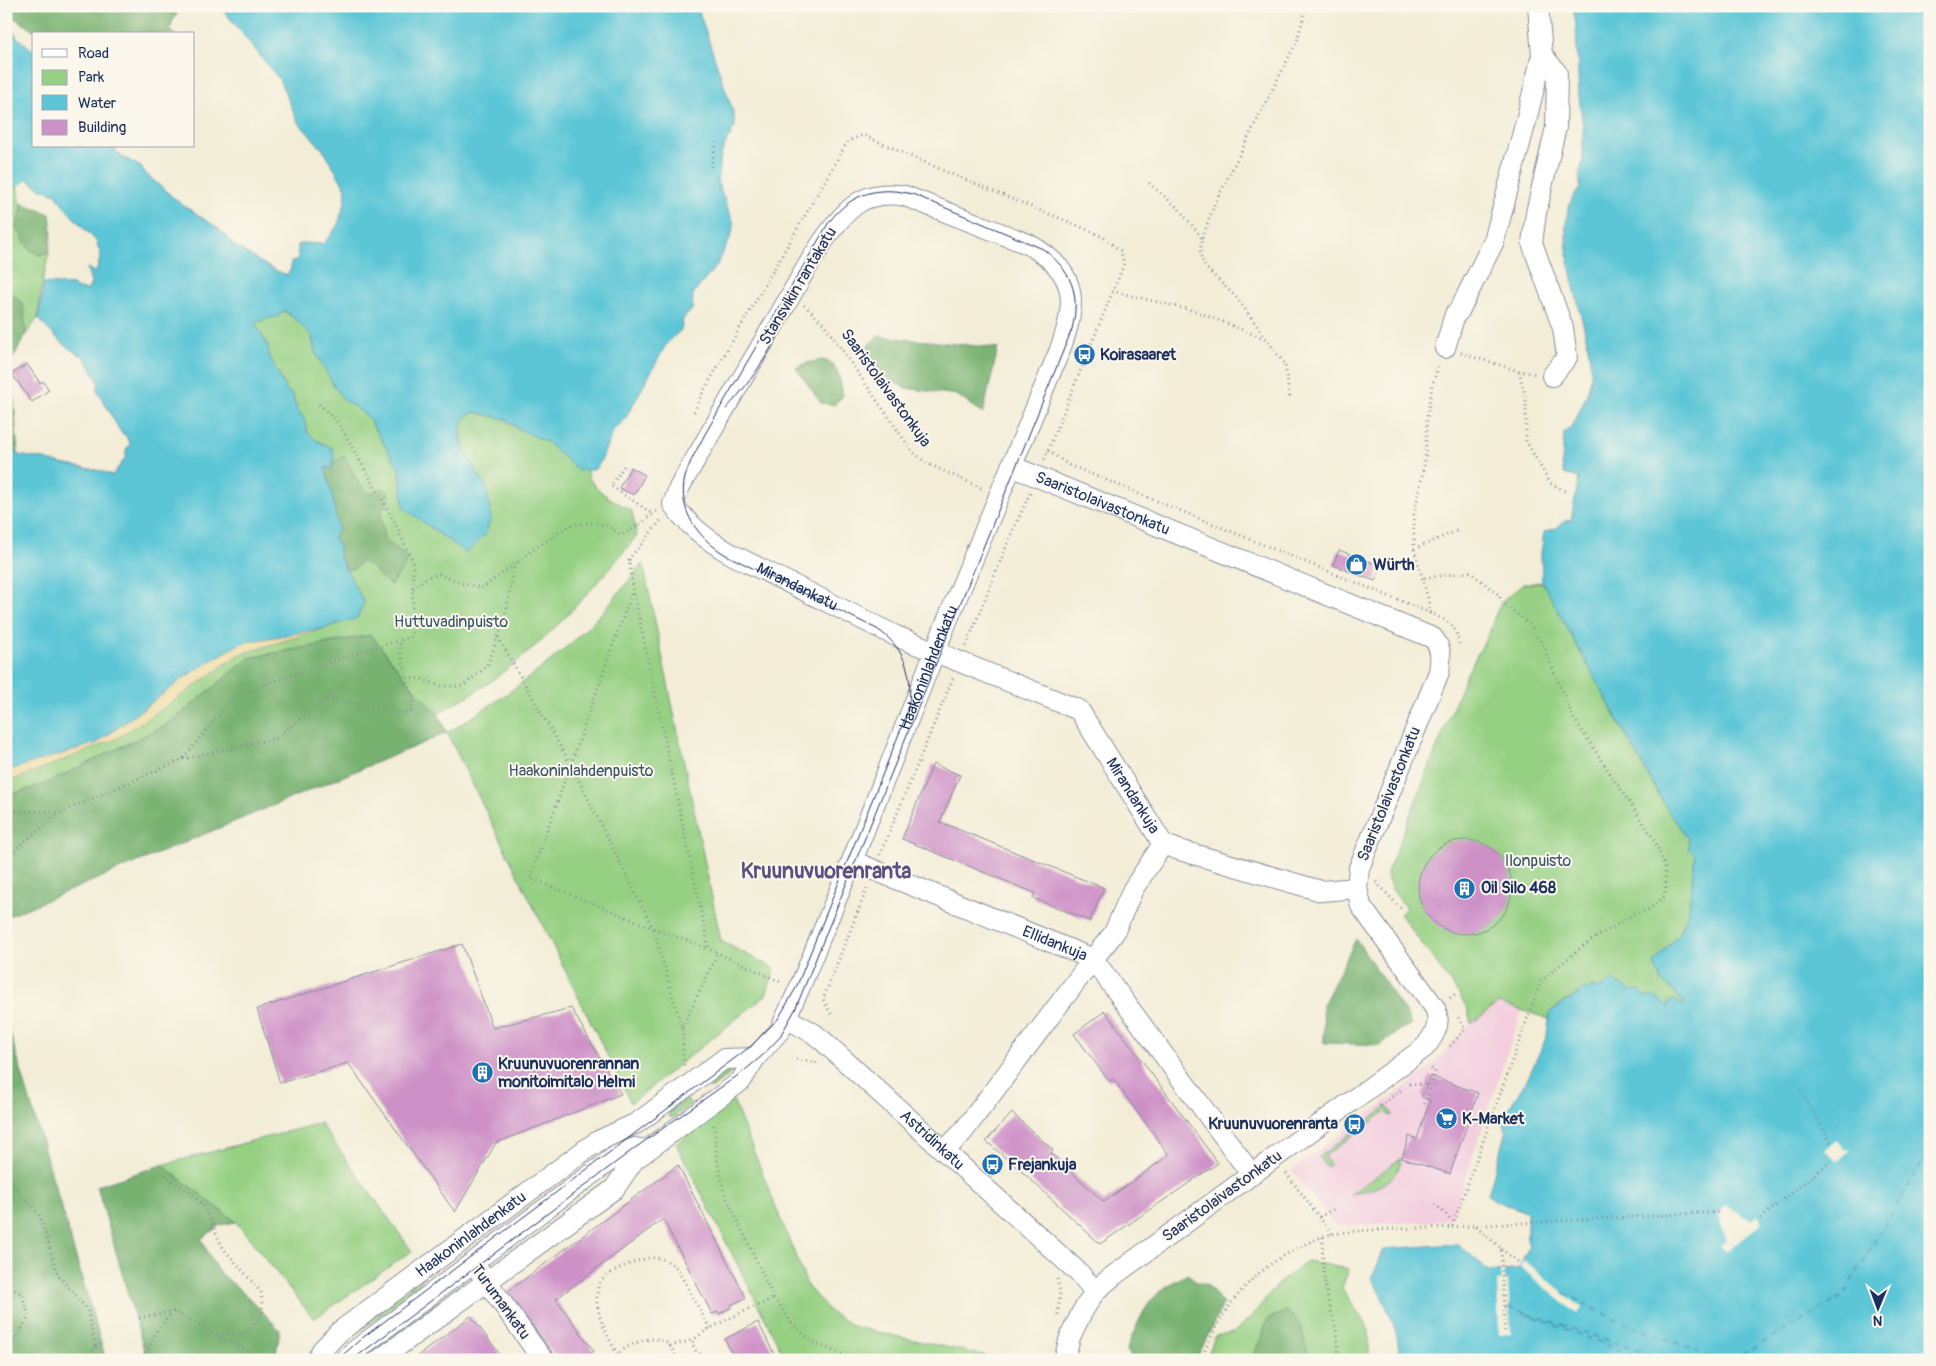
<svg xmlns="http://www.w3.org/2000/svg" width="1936" height="1366" font-family="Pangolin,sans-serif">
<style>
.built{fill:#f3cfdf}
.green{fill:#96d083;stroke:#588070}
.forest{fill:#78b271;stroke:#4a7068}
.sand{fill:#eeda9e;stroke:#84847e}
.water{fill:#5cc6d7;stroke:#3c7a9a}
.pier{fill:#f3edd7}
.lines{fill:none;stroke-linecap:round;stroke-linejoin:round}
.ferry{stroke:#2e5c82;stroke-width:1;stroke-dasharray:6 5;stroke-linecap:butt}
.building{fill:#ce91c7}
.minor-casing{stroke:#878e9a;stroke-width:22}
.path{stroke:#878e9a;stroke-width:3;stroke-dasharray:1 4;stroke-linecap:butt}
.minor{stroke:#fff;stroke-width:20}
.tram{stroke:#1b2f5e;stroke-width:1}
.labels{text-anchor:middle;dominant-baseline:central;stroke-width:4;stroke-linejoin:round;paint-order:stroke}
.street-label{font-size:16px;fill:#1b2f5e;stroke:#fbf7ec}
.poi-label{font-size:16px;font-weight:bold;fill:#1b2f5e;stroke:#fbf7ec;text-anchor:start}
.park-label{font-size:16px;fill:#3a5767;stroke:#fbf7ec}
.district-label{font-size:21px;font-weight:bold;fill:#5a5183;stroke:#fbf7ec}
</style>
<rect width="100%" height="100%" fill="#fbf7ec"/>
<filter id="ink" filterUnits="userSpaceOnUse"><feTurbulence type="fractalNoise" baseFrequency=".02" numOctaves="2"/><feDisplacementMap in="SourceGraphic" scale="10" xChannelSelector="R" yChannelSelector="G"/><feConvolveMatrix kernelMatrix="1 2 1 2 8 2 1 2 1" color-interpolation-filters="sRGB"/></filter>
<filter id="wash" filterUnits="userSpaceOnUse"><feTurbulence type="fractalNoise" baseFrequency=".0096" numOctaves="4" result="noise"/><feDisplacementMap in="SourceGraphic" scale="20" xChannelSelector="R" yChannelSelector="G"/><feGaussianBlur stdDeviation="1.12" result="paint"/><feColorMatrix in="noise" values="0 0 0 0 0 0 0 0 0 0 0 0 0 0 0 0 0 1.4 0 .05"/><feComposite in="paint" operator="in"/></filter>
<g filter="url(#wash)">
<rect width="100%" height="100%" fill="#f3edd7"/>
<path class="built" d="M1499,1003l23,7 -69,205 -12,6 -105,5 -44,-56 138,-102 35,-39z"/>
<path class="green" d="M17,186l5,24 -6,17 23,28 10,-3 -9,43 -2,23 -12,16 -3,-31 -13,-10h-4v-98z
M283,310l12,9 17,17 3,16 28,47 24,17 33,54 4,38 83,-19c-15,-23 -33,-44 -22,-72l9,-5 32,7 11,9 30,14 31,28 8,-1c5,22 28,31 46,42l5,25c-45,54 -93,110 -153,150 -15,10 -31,18 -46,27l-23,-23 -44,-55 -122,23 -79,65 -125,61 -39,12v-64l32,-25 319,-90 7,-15 -25,-45v-11l-6,-8 -1,-45 -7,-26 6,2 1,-21 -16,-8 -9,-8c0,-16 -13,-21 -14,-37l-7,-5 -17,-35 -1,-9 -14,-23 19,-6z
M643,563l78,378 54,28 -9,26 -135,108 -184,-370c56,-35 112,-73 157,-123 13,-15 26,-31 39,-47z
M1542,582l126,229 20,27 1,11 6,6 -6,54 -11,26 -23,28c9,18 11,26 29,36v7l-8,-4 -7,6c-22,-9 -59,-28 -82,-19 -13,5 -26,15 -37,23l-1,7 -50,-16 -28,21 -3,-14 -10,-17 -58,-79 6,-6c-8,-11 -19,-22 -19,-35l79,-198 23,-42 7,-20 6,-11 21,-18z
M731,1066l4,2v2l-24,19 -4,-6z
M687,1099l4,5 -18,13h-4l-1,-4z
M733,1100l75,187 22,25 25,15 150,33h-219l-110,-216z
M1387,1106l6,9 -3,1 -4,-5 -61,45 5,9 -3,2 -8,-10z
M320,1123l92,128 -98,68 -78,-97 -74,-57z
M1401,1158c-2,25 -28,32 -50,36z
M1307,1261l42,8 -7,19 27,42v26l-7,4h-45c-13,-6 -15,-23 -18,-36l-42,23 -5,13h-46l9,-24 19,-4 17,-15 27,-33z
M420,1279l5,6 -84,59 -2,-4z
M437,1300l4,7 -73,53h-7z"/>
<path class="forest" d="M6,6h169l2,8 -4,6 -3,10 5,4h-135l-34,-21z
M21,203l29,11 2,18 -3,20 -10,3 -10,-6 -13,-22 6,-17z
M6,293h4l13,10 3,31 -15,28 7,93 -12,-14z
M878,336l120,12 -15,66 -26,-19 -52,-7 -23,-13 -18,-26z
M823,360l9,3 7,12 4,21 -9,9 -13,-2 -25,-35 10,-5z
M344,456l16,29 9,9 14,-6 5,4 2,9 -9,10 3,28 8,7 11,6 3,12 -15,21c-14,-8 -14,-17 -30,-24l-6,7 -7,2 -9,-13v-11l-6,-8 -8,-71 7,2 1,-6z
M371,635l44,55 23,23 9,20 -441,184v-121l39,-12 125,-61 79,-65z
M1356,939l52,78 3,8 -8,3 -23,17 -56,-2 -1,-38z
M6,1019l100,341h-77l-7,-2 -1,2h-15z
M162,1165l74,57 -16,3 -19,14 16,31 31,27 32,33 -5,30h-71l-13,-6 2,6h-46l-50,-174z
M1188,1274l9,8 11,3 15,19 -27,56h-62l-8,-9c17,-40 21,-57 62,-77z
M1287,1311c4,4 9,8 12,12 7,13 3,30 18,37h-65l16,-41z"/>
<path class="sand" d="M256,618l69,10 -87,27 -61,44 -63,41 -108,43v-72z"/>
<path class="water" d="M220,6h477l37,109 1,13 -5,4 1,4 -4,4 -6,14 -4,27 17,43 -3,12 -14,29 -24,29 -1,16 -9,9 -2,11 -14,13 -43,78 -10,8 -14,34 -6,7h-16l-31,-28 -30,-14 -11,-9 -32,-7 -9,5 -5,12 2,18 25,42 4,30 -6,16 -19,18 -62,-45 -4,-38 -33,-54 -24,-17 -9,-13 -19,-35 -3,-15 -17,-17 -11,-9 -6,7h-5l-18,6 13,23 1,9 17,35 7,5c1,16 14,21 14,37l9,8 16,8 2,8 -2,13 -7,-2 7,26 6,36 -5,9 6,8v11l25,46 -7,15 -32,10 -84,15 -46,27 -98,73 -91,28v-330l12,14 26,4 17,5 41,7 10,5 14,-19v-7l4,-6 -5,-10h-3c-9,-14 -15,-29 -25,-43l2,-8 -15,-27c-15,-4 -36,-26 -46,-38l6,-35 28,2 6,4 10,1 3,-7 -4,-15 9,5 5,-18 -5,-14 -30,-32 -10,-15 -14,-5 -15,-10 -21,16v-175l12,18 16,13v95h78l9,10 20,11 6,8 33,28 39,26 7,7 7,9 39,24 15,6 4,-6v-7l7,-3v-14l6,-2 19,1 8,-9 7,-11 7,-21 1,-14 -22,-38 -26,-29 -19,-43z
M1573,6h357v1354h-532c5,-24 -15,-61 -26,-82l12,-29 74,-5 31,27 11,1 18,-3 11,-22 -2,-8v-26c-13,-8 -27,-7 -39,-18l18,-65 -4,-10 27,-44 18,-40 3,-24 36,-23 16,-1 11,-8 18,11 10,-1 3,7h12l12,10 1,-5 4,-2 11,5v-5l-5,-1 -9,-12 -9,-5c0,-8 -5,-11 -7,-19l24,-28 11,-26 6,-54 -6,-6 -1,-11 -20,-27 -126,-229 -1,-29 3,-21 12,-4 9,-7 6,-1 8,-42 -15,-4 -2,-10 2,-31c10,-8 12,-13 17,-25 4,-9 9,-22 10,-32 2,-49 -49,-150 -11,-188v-16l3,-10v-36l-4,-30 -3,-71z"/>
<path class="pier" d="M1837,1140l6,9 7,1 -13,12 -12,-13z
M1726,1206l25,14 6,-5 6,7 -34,27 -4,1 -5,-5 6,-4 -8,-26z
M1524,1260l58,48 -5,6 -58,-48z
M1504,1271v9h4l3,54 -12,1 -2,-54 4,-1 -1,-8z"/>
<g class="lines">
<path class="ferry" d="M1564,1293l54,28 104,39
M1509,1307l157,53
M1524,1313l121,47
M1733,1360l109,-63 88,-148"/>
</g>
<g id="blocks">
<path class="building" d="M27,364l13,19 3,-2 6,9 -17,12 -20,-28z
M631,467l14,8 -11,20 -15,-7z
M1339,550l42,16 -6,15 -42,-16z
M933,764l27,11 -20,47 164,66 -14,33 -57,-23 2,-5 -133,-54z
M1418 887a47 47 0 1 1 94 0a47 47 0 1 1-94 0Z
M462,944l31,84 78,-20 50,86 -125,49 -41,69 -107,-149 -68,20 -23,-74z
M1105,1011l113,152 -118,81 -72,-67 -42,-36 26,-28 41,37 -2,3 53,49 65,-47 -56,-76 -4,2 -35,-47z
M1430,1076l48,17 -28,81 -48,-16 7,-22 8,3 13,-39 -8,-3z
M678,1165l68,133 -15,7 1,2 -13,7 -1,-2 -6,2 -49,-95 -107,80 38,52 -12,9h-24l-51,-68z
M471,1316l33,44h-92z
M758,1322l19,38h-42l-10,-21z"/>
</g>
</g>
<g filter="url(#ink)">
<use href="#blocks" fill-opacity="0" stroke="#878e9a" stroke-width="1"/>
<g class="lines">
<defs>
<g id="minor">
<path d="M1542,55l15,18 -1,54 -20,86 -4,30 31,85 4,29 -15,19"/>
<path d="M1445,348l10,-34 4,-3 35,-70 32,-120 16,-66 -4,-49"/>
<path id="s1" d="M1011,466l422,172c9,11 8,20 6,34l-80,196 -2,20 4,18 74,102c7,16 -1,28 -11,40l-311,228 -18,15 -14,23 -11,23 -6,23"/>
<path id="s2" d="M852,861l241,98 159,216"/>
<path id="s3" d="M786,1018l27,15 10,8 256,232 16,18"/>
<path d="M944,1151l18,-18 131,-174 21,-26 19,-44 30,-45"/>
<path d="M480,1272l63,88"/>
<path id="s4" d="M317,1360l5,-10 17,-18 246,-182 13,-9 39,-18 87,-64 31,-1"/>
<path d="M345,1360l8,-8 263,-196 19,-8 12,2"/>
<path id="s5" d="M379,1360l235,-171 20,-29 107,-79 14,-23 25,-28 19,-41 53,-128 93,-235 114,-274c19,-49 20,-80 -31,-108l-123,-48c-15,-3 -34,-2 -47,7 -30,20 -59,79 -78,111 -34,58 -68,116 -101,174l-6,16c15,22 37,38 60,51l163,81 183,74 84,134 13,5 145,42 36,-3"/>
</g>
</defs>
<use href="#minor" class="minor-casing"/>
<path class="path" d="M711,167l5,-25
M1149,183l29,25 24,30 -2,15 5,14 32,31 48,67 5,35
M1202,238l13,-35 82,-162 9,-35
M1112,291l83,20 73,29
M804,305l20,19 88,127 16,13 56,25
M1461,353l58,18 17,3
M1519,371l7,28v42l24,42 17,9
M694,412l9,-20 145,-251 15,-6 88,39 135,55 17,8 18,14 3,13 -80,196
M1048,451l21,14 361,148c18,8 26,11 29,31
M624,466l-13,20 42,28
M1414,549l45,-19
M629,559l4,30 76,360 74,34
M628,560l34,-41
M413,588l14,-11 12,-3 25,10 19,4 54,-41 34,-22 19,-2 16,2 15,10 9,-4 28,-21
M633,589l-103,289 123,50 29,100 2,39
M1430,613l-2,-15 -14,-49v-34l11,-53 2,-44 5,-32 7,-22
M498,637l73,128 82,163 56,21
M966,646l45,-111 19,-42
M407,678l15,1 17,7h24l24,-20 18,-48 9,-51
M183,759l93,-21 52,-40 77,15 6,-2 3,-8 -14,-52v-11l12,-4 1,-75 -25,-51 -49,-86 -21,-21
M6,811l54,1
M880,855l73,-177
M6,857l55,-45 122,-53 51,-63 71,-26 95,-30
M1376,882l27,29
M1450,998l8,-6
M831,1014l-8,-15 45,-113
M682,1028l36,-76
M1450,1046l15,-17 -8,-14
M6,1059l6,4
M796,1059l19,3 4,3
M1795,1081l37,63
M1409,1084h23l3,-13 -5,-3
M1424,1104l8,-20 4,1
M1380,1106l21,-16
M714,1125l3,34 7,33 50,106 18,25 19,18 37,16 13,3
M1286,1173l46,61
M164,1175l26,17 14,15 19,41 38,44 2,22 -17,19 -32,1
M6,1177l33,37 19,61 29,34 9,39
M1435,1204l18,18
M1319,1217l15,-8
M1760,1218l74,-59
M1452,1227l268,-15
M1476,1227l25,21 4,87
M1323,1237c-1,21 0,41 5,62 5,21 13,39 9,61
M1501,1249l20,15
M1057,1279l3,13 -2,23
M6,1285l16,9 7,22 -10,18 -13,16
M1504,1307h5
M139,1318l35,-7
M670,1346l23,-6
M617,1354c-10,-20 -26,-46 -18,-69 5,-13 44,-29 57,-27 8,0 15,5 21,10l33,61
M143,1358l15,-30 16,-17 40,23 48,24
M80,1360l21,-16
M613,1360c9,-13 35,-26 51,-19 7,4 10,12 14,19
M708,1360l-12,-9 -4,-8c4,-12 67,-38 82,-45
M1201,1360c20,-52 50,-90 101,-114 9,-5 22,-11 32,-12 39,-6 79,-5 118,-7l89,-246 43,-36 50,-31 14,-4 16,-13 2,-8 -1,-22 -10,-26 -82,-124 -30,-72 -14,-21 -27,-22 -4,-8 -28,-22 -47,6"/>
<use href="#minor" class="minor"/>
<path class="tram" d="M726,409c35,-37 61,-85 77,-133
M337,1360l24,-21 390,-293 27,-27 18,-31 109,-269c11,-35 4,-69 -28,-90l-151,-74c-27,-16 -49,-44 -41,-78 4,-15 13,-29 20,-43l124,-212c23,-30 51,-37 86,-27l128,54c28,21 38,45 29,80l-277,681 -16,28 -16,17 -19,16 -109,77 -283,212"/>
</g>
</g>
<defs>
<symbol id="bus-disc" viewBox="-11 -11 22 22"><circle r="9.5" fill="#1f6fb2" stroke="#fbf7ec"/><path d="M-5-6H5V4H4V6H2V4H-2V6H-4V4H-5ZM-3.5-4V0h7V-4ZM-3.5 1.2v1.5H-2V1.2ZM2 1.2v1.5H3.5V1.2Z" fill="#fff"/></symbol>
<symbol id="shop-disc" viewBox="-11 -11 22 22"><circle r="9.5" fill="#1f6fb2" stroke="#fbf7ec"/><path d="M-5-2.5h2.3a2.7 3.5 0 0 1 5.4 0H5L5.5 6h-11ZM-1.5-2.5h3a1.5 2.3 0 0 0-3 0Z" fill="#fff"/></symbol>
<symbol id="building-disc" viewBox="-11 -11 22 22"><circle r="9.5" fill="#1f6fb2" stroke="#fbf7ec"/><path d="M-4-6H4V6H1V3H-1V6H-4ZM-2.5-4.3h1.7v1.8h-1.7ZM.8-4.3h1.7v1.8H.8ZM-2.5-1h1.7V.8h-1.7ZM.8-1h1.7V.8H.8Z" fill="#fff"/></symbol>
<symbol id="supermarket-disc" viewBox="-11 -11 22 22"><circle r="9.5" fill="#1f6fb2" stroke="#fbf7ec"/><path d="M-6-5.5h2.5l.6 2H6L4.5 2H-2.5L-4.4-4H-6ZM-1.5 3.2a1.3 1.3 0 1 0 .1 0ZM3 3.2a1.3 1.3 0 1 0 .1 0Z" fill="#fff"/></symbol>
</defs>
<g fill-rule="evenodd">
<use href="#bus-disc" x="1072" y="342" width="25" height="25"/>
<use href="#shop-disc" x="1344" y="552" width="25" height="25"/>
<use href="#building-disc" x="1452" y="876" width="25" height="25"/>
<use href="#building-disc" x="470" y="1060" width="25" height="25"/>
<use href="#supermarket-disc" x="1434" y="1106" width="25" height="25"/>
<use href="#bus-disc" x="1342" y="1112" width="25" height="25"/>
<use href="#bus-disc" x="980" y="1152" width="25" height="25"/>
</g>
<g class="labels">
<g class="street-label">
<text transform="translate(798 286) rotate(-59)">Stansvikin rantakatu</text>
<text transform="translate(886 388) rotate(54)">Saaristolaivastonkuja</text>
<text stroke="none"><textPath href="#s1" startOffset="99">Saaristolaivastonkatu</textPath></text>
<text stroke="none"><textPath href="#s5" startOffset="2071">Mirandankatu</textPath></text>
<text stroke="none"><textPath href="#s5" startOffset="915">Haakoninlahdenkatu</textPath></text>
<text transform="translate(1389 794) rotate(-68)">Saaristolaivastonkatu</text>
<text stroke="none"><textPath href="#s5" startOffset="2480">Mirandankuja</textPath></text>
<text stroke="none"><textPath href="#s2" startOffset="219">Ellidankuja</textPath></text>
<text stroke="none"><textPath href="#s3" startOffset="191">Astridinkatu</textPath></text>
<text transform="translate(1222 1196) rotate(-36)">Saaristolaivastonkatu</text>
<text stroke="none"><textPath href="#s4" startOffset="200">Haakoninlahdenkatu</textPath></text>
<text transform="translate(501 1302) rotate(54)">Turumankatu</text>
</g>
<g class="poi-label">
<text x="1100" y="355">Koirasaaret</text>
<text x="1373" y="565">Würth</text>
<text x="1481" y="888">Oil Silo 468</text>
<text x="498" y="1064">Kruunuvuorenrannan<tspan x="498" dy="18">monitoimitalo Helmi</tspan></text>
<text x="1462" y="1119">K-Market</text>
<text x="1338" y="1124" text-anchor="end">Kruunuvuorenranta</text>
<text x="1008" y="1165">Frejankuja</text>
</g>
<g class="park-label">
<text x="451" y="622">Huttuvadinpuisto</text>
<text x="581" y="771">Haakoninlahdenpuisto</text>
<text x="1538" y="861">Ilonpuisto</text>
</g>
<g class="district-label">
<text x="826" y="871">Kruunuvuorenranta</text>
</g>
</g>
<rect width="1936" height="1366" fill="none" stroke="#fbf7ec" stroke-width="25"/>
<rect x="32" y="32" width="162" height="115" fill="#fbf7ec" stroke="#a1a7b3"/>
<rect x="42" y="49" width="25" height="8" fill="#ffffff" stroke="#a1a7b3"/>
<text x="78" y="58" font-size="15" fill="#1b2f5e">Road</text>
<rect x="42" y="70" width="25" height="15" fill="#96d083" stroke="#a1a7b3"/>
<text x="78" y="82" font-size="15" fill="#1b2f5e">Park</text>
<rect x="42" y="95" width="25" height="15" fill="#5cc6d7" stroke="#a1a7b3"/>
<text x="78" y="108" font-size="15" fill="#1b2f5e">Water</text>
<rect x="42" y="120" width="25" height="15" fill="#ce91c7" stroke="#a1a7b3"/>
<text x="78" y="132" font-size="15" fill="#1b2f5e">Building</text>
<g transform="translate(1878 1308) rotate(181)" stroke="#fbf7ec" stroke-width="4" paint-order="stroke">
<path d="M0-4L9 19L0 12L-9 19Z" fill="#1b2f5e"/>
<text y="-8" font-size="14" font-weight="bold" text-anchor="middle" fill="#1b2f5e">N</text>
</g>
</svg>
